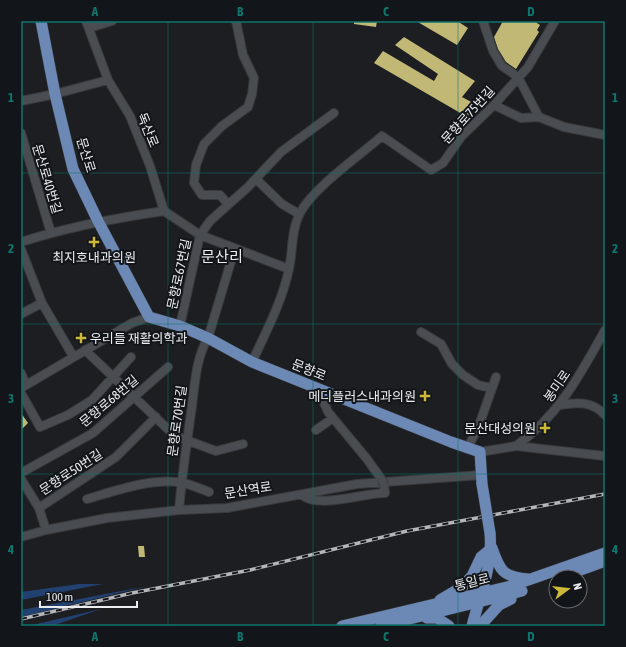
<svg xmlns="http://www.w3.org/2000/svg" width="626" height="647" font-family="'Asap Condensed','Noto Sans KR',sans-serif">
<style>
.forest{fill:#234170}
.building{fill:#c2b875}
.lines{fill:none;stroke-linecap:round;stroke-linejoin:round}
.minor-casing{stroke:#383a3d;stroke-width:10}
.major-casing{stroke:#383a3d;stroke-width:12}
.minor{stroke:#494c51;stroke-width:8}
.major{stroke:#6c88b4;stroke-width:11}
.rail-casing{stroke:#b4b6b9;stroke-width:3.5}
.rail{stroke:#121519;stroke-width:2;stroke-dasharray:6;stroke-linecap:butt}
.minor-bridge-casing{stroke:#383a3d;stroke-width:10;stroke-linecap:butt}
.major-bridge-casing{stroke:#383a3d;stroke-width:12;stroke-linecap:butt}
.minor-bridge{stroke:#494c51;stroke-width:8}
.major-bridge{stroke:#6c88b4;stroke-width:11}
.grid{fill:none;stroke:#0f766e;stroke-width:1;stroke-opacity:0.55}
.poi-dot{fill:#ccb939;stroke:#121519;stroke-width:1.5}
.labels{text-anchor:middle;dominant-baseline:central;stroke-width:4;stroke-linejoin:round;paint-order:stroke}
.street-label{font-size:13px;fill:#ebedef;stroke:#121519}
.poi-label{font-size:13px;fill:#ebedef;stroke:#121519;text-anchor:end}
.quarter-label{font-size:15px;fill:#ebedef;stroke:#121519}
.neatline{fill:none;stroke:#0f766e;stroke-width:1.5}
.grid-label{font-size:13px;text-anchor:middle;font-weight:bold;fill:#0f766e}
</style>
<rect width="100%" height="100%" fill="#1c1e22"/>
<path class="forest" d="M79,584h24l-82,16v-8z
M148,586l-127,31v-7z
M101,609l-49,17h-24z"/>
<path class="building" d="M354,21h23l-1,6 -22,-3z
M416,21h41l11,7 -11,17z
M503,21h31l6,4 -3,5 2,2 -23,37 -10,-7 -8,-13 -4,-12z
M404,37l71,44 -13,16 13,7 -6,14 -95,-55 9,-12 51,30 4,-7 -43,-29z
M21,413l7,10 -7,7z
M138,546h6l1,11h-6z"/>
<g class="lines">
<defs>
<path id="minor" d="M86,21l22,59 22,36 20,50 14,45 36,24 89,34
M483,21l10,30 9,15 16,11 21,40 25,10 41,8
M89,28l23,-7
M21,101l34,-7 53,-14
M494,105l27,13 18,-1
M21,133l30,100
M256,179l26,25 17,10
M228,204l-8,-9h-18l-8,-12 2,-18 8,-21 18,-18 26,-19 4,-13 2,-16 -11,-23 -7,-34
M21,242c47,-15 94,-24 143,-31
M21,249l21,54 31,53
M21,314l21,-11
M180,326l20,-91 10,-14 38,-34 33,-35 53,-39
M421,332l20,12 11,20 11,11 15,10 13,3
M85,350l90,86 41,15 27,-7
M252,362c14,-30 30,-60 37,-93 4,-18 2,-39 11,-56 13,-25 59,-57 82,-77l49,34 12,-7 18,-26 33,-32 34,-38 27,-46
M21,373l5,12
M21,388l111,-65 17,-6
M318,389l10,23 39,47 15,21
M21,393l19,34 28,-12 24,-15 39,-43
M560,405c17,-3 32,-4 45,10
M316,430l17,-12
M516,446c43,-31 64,-71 89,-116
M468,447l10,-19 18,-51
M480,452l36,-6 89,10
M21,473l72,-40 75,-66
M21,479l18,29 7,22
M302,495c16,14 61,-2 83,-2l-1,-8
M87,499c28,-8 66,-22 96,-16 9,2 18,6 26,9
M39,508l77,-51 40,-40
M179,510c3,-35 8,-69 13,-104 3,-23 4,-48 16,-68l27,-90
M21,537l25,-7 61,-12 72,-8 48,-2 130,-24 124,-9"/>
<path id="major" d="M41,21l14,73 18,75 25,52 51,96 31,9 28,12 44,24 199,80 29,10 2,32
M561,577l44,-16
M440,600l22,-13 10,-11 9,-19 11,-9c8,23 11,29 36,31
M427,618h10l12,8
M342,626l169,-40 94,-33
M381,626l141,-35
M472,626c8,-31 21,-60 18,-93
M480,626l19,-21 12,-6"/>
</defs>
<use href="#minor" class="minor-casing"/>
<use href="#major" class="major-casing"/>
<use href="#minor" class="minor"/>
<use href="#major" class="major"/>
<defs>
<path id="rail" d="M21,619l111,-26 118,-23 157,-39 198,-37"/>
</defs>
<use href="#rail" class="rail-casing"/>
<use href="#rail" class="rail"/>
<defs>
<path id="minor-bridge" d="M382,480l2,5"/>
<path id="major-bridge" d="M482,484l8,49"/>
</defs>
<use href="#minor-bridge" class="minor-bridge-casing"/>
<use href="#major-bridge" class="major-bridge-casing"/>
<use href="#minor-bridge" class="minor-bridge"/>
<use href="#major-bridge" class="major-bridge"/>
</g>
<path class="grid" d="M168,21v605M313,21v605M458,21v605M21,173h584M21,324h584M21,474h584"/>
<g class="poi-dot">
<path d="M92 236h4v4h4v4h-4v4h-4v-4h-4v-4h4z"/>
<path d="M79 332h4v4h4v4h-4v4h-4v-4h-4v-4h4z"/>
<path d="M423 390h4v4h4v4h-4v4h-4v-4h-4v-4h4z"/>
<path d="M543 422h4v4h4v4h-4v4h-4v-4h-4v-4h4z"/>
</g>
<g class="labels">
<g class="street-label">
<text transform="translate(468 115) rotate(-48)">문향로75번길</text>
<text transform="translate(148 130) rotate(68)">독산로</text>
<text transform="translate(86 155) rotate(73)">문산로</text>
<text transform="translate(47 179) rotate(73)">문산로40번길</text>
<text transform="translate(179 274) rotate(-78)">문향로67번길</text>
<text transform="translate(309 370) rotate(22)">문향로</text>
<text transform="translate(557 386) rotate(-55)">봉미로</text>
<text transform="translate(109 401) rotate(-40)">문향로68번길</text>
<text transform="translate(177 421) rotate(-82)">문향로70번길</text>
<text transform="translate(71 472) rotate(-33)">문향로50번길</text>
<text transform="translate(248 490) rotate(-9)">문산역로</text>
<text transform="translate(472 582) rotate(-14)">통일로</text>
</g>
<g class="poi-label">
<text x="94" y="257" text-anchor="middle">최지호내과의원</text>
<text x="90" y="338" text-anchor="start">우리들 재활의학과</text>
<text x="416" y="396">메디플러스내과의원</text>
<text x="536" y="428">문산대성의원</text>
</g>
<g class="quarter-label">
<text x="222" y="256">문산리</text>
</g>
</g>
<rect width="626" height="647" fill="none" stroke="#121519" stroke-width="44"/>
<g transform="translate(568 589) rotate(75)"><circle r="19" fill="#121519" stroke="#696b6f"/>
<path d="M0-3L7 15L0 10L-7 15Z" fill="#ccb939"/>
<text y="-6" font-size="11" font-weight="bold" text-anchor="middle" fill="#ebedef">N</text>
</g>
<path d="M40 601v6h97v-6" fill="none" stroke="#ebedef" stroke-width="2"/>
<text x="46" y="601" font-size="12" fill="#ebedef" stroke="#121519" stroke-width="3" paint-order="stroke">100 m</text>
<rect x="22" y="22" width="582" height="603" class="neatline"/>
<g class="grid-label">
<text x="95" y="16">A</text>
<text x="240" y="16">B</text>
<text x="386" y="16">C</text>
<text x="531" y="16">D</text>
<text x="11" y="102">1</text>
<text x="615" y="102">1</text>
<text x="11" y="253">2</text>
<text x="615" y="253">2</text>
<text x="11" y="403">3</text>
<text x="615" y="403">3</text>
<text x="11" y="554">4</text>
<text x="615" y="554">4</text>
<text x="95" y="641">A</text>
<text x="240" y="641">B</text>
<text x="386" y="641">C</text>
<text x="531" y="641">D</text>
</g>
</svg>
